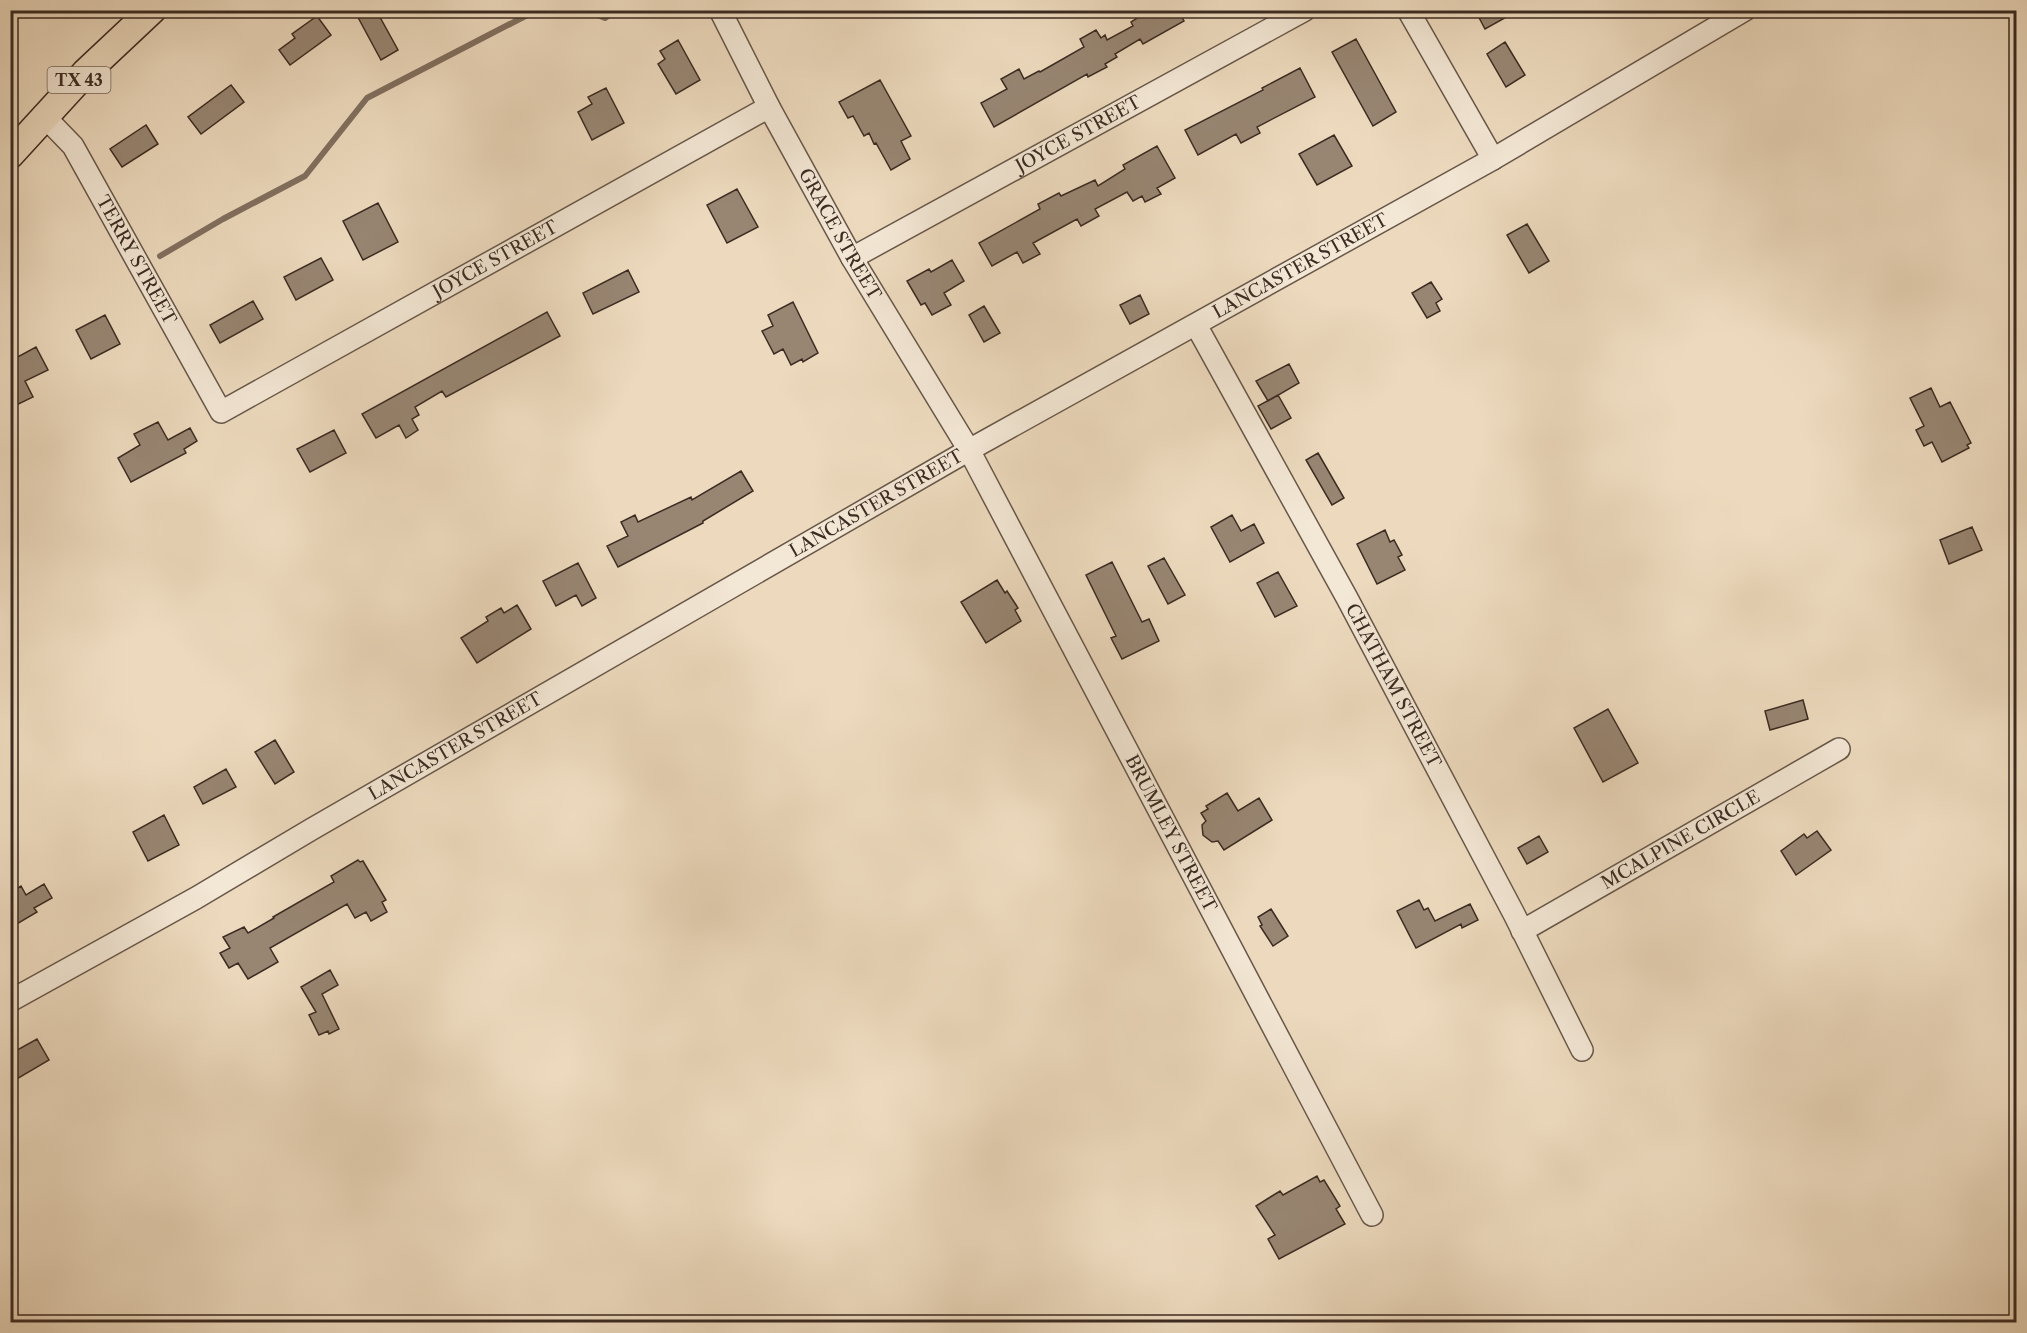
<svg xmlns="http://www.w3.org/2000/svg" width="2027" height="1333" font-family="'Libre Caslon Text',serif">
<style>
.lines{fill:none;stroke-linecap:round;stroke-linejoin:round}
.stream{stroke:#817060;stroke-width:6}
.building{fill:#988673;stroke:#3b2b22;stroke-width:1.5}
.minor-casing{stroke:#685749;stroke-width:24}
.major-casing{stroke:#3b2b22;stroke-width:30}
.minor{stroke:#f3e7d5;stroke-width:21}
.major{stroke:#eddabe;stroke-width:27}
.labels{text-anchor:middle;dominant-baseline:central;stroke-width:6;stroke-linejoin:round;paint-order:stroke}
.shield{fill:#f3e7d5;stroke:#726358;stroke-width:1.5}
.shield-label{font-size:16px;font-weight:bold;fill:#3b2b22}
.street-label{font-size:18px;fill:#3b2b22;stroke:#f3e7d5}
</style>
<rect width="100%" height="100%" fill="#eddabe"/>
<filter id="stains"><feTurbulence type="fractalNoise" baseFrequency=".00333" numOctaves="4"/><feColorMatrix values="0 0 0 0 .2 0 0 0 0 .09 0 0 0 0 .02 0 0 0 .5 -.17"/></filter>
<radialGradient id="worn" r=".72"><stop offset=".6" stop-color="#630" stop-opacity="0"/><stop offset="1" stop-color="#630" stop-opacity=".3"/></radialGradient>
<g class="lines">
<path class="stream" d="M585,10l20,8 12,-8
M160,256l63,-37 82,-43 62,-78 170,-88"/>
</g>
<path class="building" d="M354,10h22l22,40 -17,10z
M1136,10h42l6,11 -41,23 -3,-5 -25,15 2,3 -12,7 2,3 -19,10 -1,-3 -93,53 -13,-24 26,-14 -6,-10 18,-10 5,10 15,-8 1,1 44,-25 -4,-8 16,-9 5,8 4,-3 2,5 26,-14 -2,-4 8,-5z
M1475,10h44l-34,19z
M317,16l14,19 -41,30 -11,-15 16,-12 -3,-4z
M1356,39l40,73 -23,14 -41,-74z
M678,40l22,40 -24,14 -18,-30 7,-5 -5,-8z
M1505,42l20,33 -19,12 -19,-33z
M1300,68l15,29 -58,30 3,6 -19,10 -5,-9 -38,21 -13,-25 78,-40 -1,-2z
M880,80l31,56 -10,5 9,18 -19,11 -15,-27 -2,1 -5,-11 -5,3 -11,-20 -5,2 -9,-16z
M231,85l13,17 -43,32 -13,-17z
M606,88l18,35 -32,17 -14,-28 14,-8 -4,-7z
M146,125l12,19 -36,23 -12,-18z
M1334,135l18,31 -35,19 -18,-31z
M1157,146l18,32 -18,10 4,6 -16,8 -3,-6 -9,5 -6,-9 -32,17 4,7 -18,10 -4,-7 -42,23 -2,1 7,11 -17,9 -6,-11 -25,14 -13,-23 61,-34 -2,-5 21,-11 2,3 34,-16 3,6 27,-17 -2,-4z
M737,189l21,38 -31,16 -20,-38z
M378,203l20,39 -35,18 -20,-39z
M1527,224l22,37 -20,12 -22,-38z
M321,258l12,22 -37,20 -12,-23z
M952,260l12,21 -20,12 7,12 -19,10 -7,-12 -4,2 -14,-24 22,-12 2,3z
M628,270l11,22 -46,22 -10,-21z
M1431,282l11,17 -6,4 4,8 -13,7 -15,-25z
M1140,295l9,19 -19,10 -10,-19z
M253,301l10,18 -43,24 -10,-18z
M793,302l25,51 -15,9 -1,-3 -11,6 -8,-16 -9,5 -12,-23 11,-5 -5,-11z
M984,306l16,27 -16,9 -15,-27z
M547,312l13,24 -114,61 -4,-6 -27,16 4,8 -7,4 6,11 -12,8 -7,-13 -23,13 -14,-24z
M105,315l15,29 -29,15 -15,-29z
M36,347l12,23 -23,11 8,16 -23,11v-55l4,6z
M1289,364l10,19 -31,18 -12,-20z
M1931,388l9,19 10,-5 21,41 -4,2 2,3 -27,14 -10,-20 -8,4 -8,-16 8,-4 -14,-28z
M1278,395l13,23 -20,11 -13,-23z
M158,422l10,18 22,-12 7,13 -13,8 2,4 -55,29 -13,-24 22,-13 -6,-11z
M334,430l12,23 -36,19 -13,-23z
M1318,453l26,45 -12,7 -26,-45z
M741,471l12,20 -50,30v2l-85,44 -11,-21 21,-10 -7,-14 14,-7 3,7 53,-25 1,3z
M1232,515l9,16 13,-7 10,19 -34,19 -19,-35z
M1972,527l10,23 -33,14 -9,-24z
M1385,530l5,12 4,-2 8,15 -4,2 7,13 -28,14 -20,-40z
M1164,558l21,37 -17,9 -20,-38z
M1112,562l30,60 7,-3 10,22 -37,18 -11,-21 5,-2 -30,-61z
M578,563l18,35 -14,8 -6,-11 -20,11 -13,-25z
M1278,572l19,34 -22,11 -18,-34z
M997,580l8,13 2,-2 11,17 -3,2 6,11 -35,22 -25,-41z
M517,605l14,24 -54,34 -16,-25 27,-17 -2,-4 15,-9 3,5z
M1803,700l5,19 -38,11 -5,-19z
M1608,709l30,54 -35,19 -29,-54z
M275,740l19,32 -19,12 -20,-32z
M226,769l10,18 -33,17 -9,-17z
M1227,793l11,18 21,-13 13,22 -48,30 -6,-9 -6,1 -9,-7 -1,-10 4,-4 -5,-8 7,-4 -2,-3z
M164,815l15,30 -31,16 -15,-29z
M1817,831l14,19 -35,25 -15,-24 23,-17 3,4z
M1539,836l9,16 -21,12 -9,-16z
M358,860l2,2 3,-1 23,39 -4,2 5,10 -16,9 -5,-9 -11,6 -8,-14 -77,44 8,14 -30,17 -10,-16 -9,5 -9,-15 10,-5 -7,-11 21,-10 4,6 26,-15 -1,-1 61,-35 -3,-6z
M44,884l8,14 -18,10 3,4 -27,16v-35l11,-7 5,9z
M1419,900l5,10 4,-2 7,13 35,-17 8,16 -16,8 -1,-4 -45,24 -19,-37z
M1271,909l17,27 -15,10 -13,-20 2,-1 -4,-8z
M330,970l8,15 -16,9 17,35 -10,5 -1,-3 -9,4 -10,-20 7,-3 -15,-25z
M37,1039l12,21 -39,23v-29z
M1317,1176l3,6 4,-2 16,26 -4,3 9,15 -66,35 -11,-20 7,-4 -19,-29 24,-15 3,4z"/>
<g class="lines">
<defs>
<g id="minor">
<path id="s1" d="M720,10l49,97 83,151 117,192 403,765"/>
<path d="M1408,10l85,149"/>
<path id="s2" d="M44,116l29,30 148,266 548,-305"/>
<path id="s3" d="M852,258l453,-248"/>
<path id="s4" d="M1196,325l151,273 167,316 68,136"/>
<path id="s5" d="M1522,931l317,-182"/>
<path id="s6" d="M10,1001l186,-103 116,-69 657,-379 524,-291 252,-149"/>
</g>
<path id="major" d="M10,155l75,-82 67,-63"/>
</defs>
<use href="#minor" class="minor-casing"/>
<use href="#major" class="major-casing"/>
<use href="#minor" class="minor"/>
<use href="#major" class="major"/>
</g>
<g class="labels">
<rect class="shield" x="47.5" y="67" width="63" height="26" rx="4.5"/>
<g class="shield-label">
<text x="79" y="80">TX 43</text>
</g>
<g class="street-label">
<text stroke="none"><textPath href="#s3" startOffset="258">JOYCE STREET</textPath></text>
<text stroke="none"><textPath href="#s1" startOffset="254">GRACE STREET</textPath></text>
<text stroke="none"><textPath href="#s2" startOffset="660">JOYCE STREET</textPath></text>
<text stroke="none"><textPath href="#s2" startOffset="172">TERRY STREET</textPath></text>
<text stroke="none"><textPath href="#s6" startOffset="1485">LANCASTER STREET</textPath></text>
<text stroke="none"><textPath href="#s6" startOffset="999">LANCASTER STREET</textPath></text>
<text stroke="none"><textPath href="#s4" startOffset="411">CHATHAM STREET</textPath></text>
<text stroke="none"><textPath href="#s6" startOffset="513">LANCASTER STREET</textPath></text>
<text stroke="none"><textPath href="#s1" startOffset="939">BRUMLEY STREET</textPath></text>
<text stroke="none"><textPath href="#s5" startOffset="183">MCALPINE CIRCLE</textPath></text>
</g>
</g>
<rect width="2027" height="1333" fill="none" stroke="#eddabe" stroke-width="36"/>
<rect x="12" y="12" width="2003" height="1309" fill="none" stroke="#3b2b22" stroke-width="3"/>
<rect x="18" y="18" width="1991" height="1297" fill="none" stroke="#3b2b22" stroke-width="1.5"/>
<rect width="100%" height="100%" filter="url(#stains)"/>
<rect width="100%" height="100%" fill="url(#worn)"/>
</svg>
